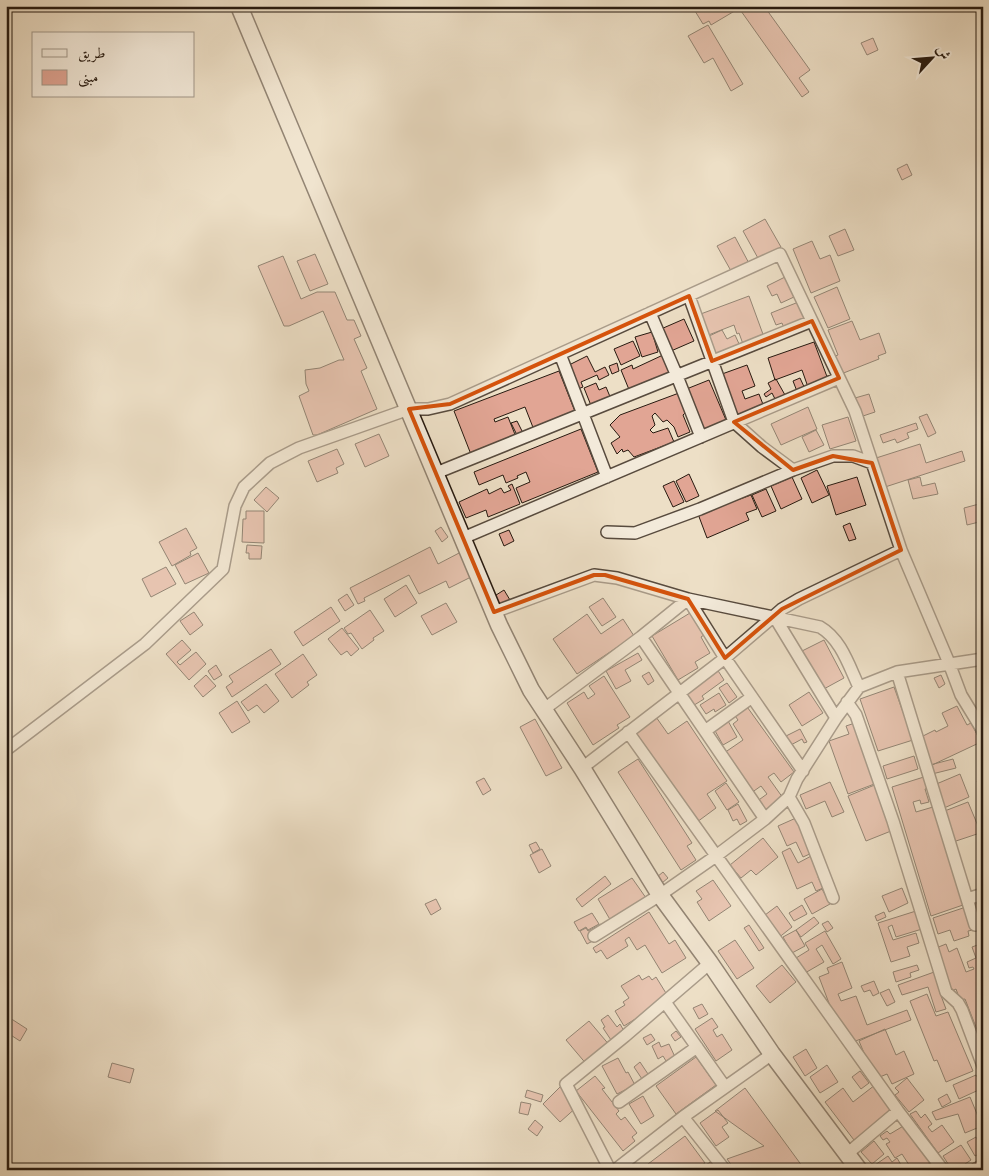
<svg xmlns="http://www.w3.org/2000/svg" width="989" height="1176" font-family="'IM FELL Great Primer',Amiri,serif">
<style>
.building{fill:#e1a594;stroke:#271a10}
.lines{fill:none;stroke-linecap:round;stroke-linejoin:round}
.minor-casing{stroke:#584b3e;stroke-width:14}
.secondary-casing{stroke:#271a10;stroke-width:19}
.minor{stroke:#f3eada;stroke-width:11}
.secondary{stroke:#f3eada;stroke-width:16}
.marked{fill:none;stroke:#d5530c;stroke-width:4;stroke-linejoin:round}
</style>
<rect width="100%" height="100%" fill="#eddfc6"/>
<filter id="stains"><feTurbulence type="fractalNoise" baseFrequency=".004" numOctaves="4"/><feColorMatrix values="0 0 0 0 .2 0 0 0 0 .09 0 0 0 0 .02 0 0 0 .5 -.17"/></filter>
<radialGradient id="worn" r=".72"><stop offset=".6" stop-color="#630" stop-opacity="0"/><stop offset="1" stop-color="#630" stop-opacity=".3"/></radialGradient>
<path class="building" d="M702,6h41l-32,19 -2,-4 -6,3 -8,-13z
M747,6h17l46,64 -11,8 10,14 -7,5 -61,-86z
M708,25l35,59 -12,7 -18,-33 -9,5 -16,-27z
M873,38l5,12 -11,5 -6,-12z
M907,164l5,11 -10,5 -5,-11z
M765,219l16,28 -22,13 -16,-29z
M845,229l9,21 -16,6 -9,-20z
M735,237l17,32 -17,9 -18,-32z
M812,241l8,18 10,-4 10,26 -29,12 -18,-44z
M315,254l13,30 -18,7 -13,-30z
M283,256l18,43 16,-7h18l12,28h7l7,16 -7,3 13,29 -6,3 16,38 -60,26h-4l-14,-39 10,-5 -3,-7 -1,-14 15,-2 19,-8h5l-21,-49 -34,15h-5l-26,-60z
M785,277l9,20 -13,6 -4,-9 -5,2 -5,-10z
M837,287l13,32 -22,9 -14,-31z
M749,296l15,41 -21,7 -4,-11 -2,1 -3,-9 -28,11 -8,-21z
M801,301l9,24 -23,10 -5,-12 -6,2 -5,-12z
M684,319l10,22 -23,10 -10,-22z
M852,321l8,19 19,-7 7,20 -8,3 1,3 -38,15 -6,-18 3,-1 -10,-25z
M722,330l5,9 8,-4 5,11 -24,11 -9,-20z
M652,332l6,20 -16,5 -7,-20z
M633,341l7,15 -19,9 -7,-16z
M814,342l15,40 -20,8 -7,-20 -27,10 -7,-22z
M663,355l9,21 -42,16 -9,-22 11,-5 1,4z
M587,356l8,16 10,-5 4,8 -10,5 -2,-5 -16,7 2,5 -5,2 -11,-23z
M617,363l2,8 -7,3 -3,-8z
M747,365l8,21 -13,5 3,8 14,-5 5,13 -27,9 -15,-42z
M559,371l17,43 -42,16 -9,-23 -31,12 1,3 13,-5 8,20 -44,20 -18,-46z
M800,378l6,13 -8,3 -5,-13z
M776,379l9,16 -9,6 -4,-8 -6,4 -2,-3 7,-5 -3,-6z
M709,380l17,40 -27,11 -15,-41z
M596,383l3,7 7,-3 5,12 -19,9 -8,-20z
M679,393l7,19 -3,3 7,17 -12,5 -4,-10 -7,-7 -4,2 -8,-9 -3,3 3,9 -5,5 3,3 15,-5 6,14 -40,15 -6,-7 -5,2 -1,-3 -5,5 -6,-11 9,-6 -10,-12 10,-10z
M869,394l6,18 -21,7 -6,-19z
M808,407l9,22 -36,16 -10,-21z
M927,414l9,19 -8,4 -9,-20z
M848,417l8,24 -26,8 -8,-24z
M517,421l6,12 -6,2 -6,-12z
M916,423l2,6 -11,4 2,5 -12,5 -2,-4 -12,4 -3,-8z
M581,429l17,43 -76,31 -6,-15 14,-6 -4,-10 -9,4 1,2 -12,5 -3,-8 -24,10 -5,-13z
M816,430l8,15 -15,7 -7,-15z
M379,434l10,22 -24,11 -10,-23z
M920,444l6,19 36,-12 3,10 -83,27 -9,-29z
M337,449l7,15 -8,4 2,5 -21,9 -9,-21z
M817,470l12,25 -17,8 -11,-25z
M689,474l10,22 -13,6 -10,-21z
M792,477l10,22 -21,10 -10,-23z
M857,477l9,28 -30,10 -9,-29z
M920,477l2,9 13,-3 3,11 -25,5 -5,-19z
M674,481l10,21 -11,5 -10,-21z
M512,484l8,20 -32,13 -2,-7 -20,8 -7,-16 28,-13 2,5 12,-6 3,5 7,-3 -3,-4z
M266,487l13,11 -12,14 -13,-12z
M766,489l10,22 -14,6 -10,-22z
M751,495l6,14 -11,4 3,7 -42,18 -9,-24z
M979,504l4,17 -16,4 -3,-17z
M246,511h18v32l-22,-1 1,-23h3z
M850,523l6,16 -7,2 -6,-15z
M441,527l7,10 -6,5 -7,-11z
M186,528l11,20 -7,4 1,3 -19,11 -13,-24z
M509,530l5,11 -10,5 -5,-12z
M247,545l15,1 -1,13h-12v-6h-3z
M430,547l8,17 23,-12 12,24 -24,12 -3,-7 -27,13 -10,-19 -45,23 1,3 -7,3 -8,-16z
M198,553l11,20 -24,11 -10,-19z
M166,567l10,17 -25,13 -9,-18z
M406,585l11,18 -22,14 -11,-18z
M504,590l6,10 -12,7 -5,-10z
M347,594l7,11 -9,6 -7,-11z
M603,598l13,19 -14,9 -13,-19z
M446,603l11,19 -25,13 -11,-19z
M331,607l9,14 -37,25 -9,-14z
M370,610l14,21 -11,7 1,2 -12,9 -11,-16 -3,1 -4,-6z
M194,612l9,13 -13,10 -10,-14z
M690,613l14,22 -3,2 9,16 -15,9 3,6 -20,12 -26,-44z
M587,614l14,20 22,-15 11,17 -57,38 -24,-35z
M342,628l17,21 -8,7 -4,-5 -6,4 -13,-16z
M182,640l9,10 -14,12 3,3 16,-13 10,12 -17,16 -23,-26z
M824,640l20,38 -22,12 -20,-39z
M271,649l10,15 -49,33 -6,-10 7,-5 -4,-6z
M638,653l4,7 -17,10 6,11 -15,8 -10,-18z
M303,654l14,21 -10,7 2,3 -17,13 -17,-24z
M216,665l6,10 -8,5 -6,-9z
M715,666l9,14 -22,16 2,3 -13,8 -9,-14z
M649,672l5,9 -6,4 -6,-9z
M206,675l10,11 -13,11 -9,-11z
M941,675l4,9 -6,4 -5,-10z
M604,676l26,41 -13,8 2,3 -26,17 -26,-42 17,-11 4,7 7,-5 -6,-8z
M727,683l10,14 -8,6 -10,-15z
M266,684l13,17 -15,12 -7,-8 -9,6 -7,-9z
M894,687l19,53 -35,11 -18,-52z
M809,692l14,21 -21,13 -13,-21z
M719,693l7,12 -11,7 -1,-3 -8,5 -6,-9z
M237,701l13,21 -18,11 -13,-20z
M745,704l49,68 -13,10 -7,-9 -6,4 15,21 -20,14 -7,-10 11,-8 -6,-8 -10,7 -27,-40 19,-13 -10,-16 5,-4 -5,-7z
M957,706l10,19 4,-2 10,19 -51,24 -13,-27 18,-9 1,2 12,-6 -6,-13z
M656,717l12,17 19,-13 40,60 -20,13 9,14 -19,14 -62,-91z
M535,719l27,49 -16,8 -26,-49z
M728,721l9,16 -14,8 -9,-16z
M855,723l22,60 -29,11 -19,-53 20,-7 -3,-8z
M800,729l7,13 -3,1 -2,-4 -13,7 -5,-9z
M914,756l4,13 -31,10 -4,-13z
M638,759l54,84 -5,3 9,14 -15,10 -63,-98z
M953,759l3,9 -24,6 -2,-9z
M960,774l9,23 -25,11 -10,-23z
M927,776l3,12 -5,1 4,13 -8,2 -1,-4 -7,2 3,10 17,-5 30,98 -32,11 -39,-129z
M983,777v15l-6,-11z
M484,778l7,12 -8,5 -7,-13z
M830,782l14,30 -12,5 -7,-16 -19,8 -6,-14z
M726,783l13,19 -12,8 -12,-19z
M877,784l19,45 -30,12 -18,-45z
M968,802l10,24 4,-1 1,7 -30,10 -11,-30z
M738,804l9,17 -7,4 -3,-6 -4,2 -5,-11z
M796,818l16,35 -9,4 -7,-15 -9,4 -9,-20z
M763,838l15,19 -22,18 -5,-5 -10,8 -11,-13z
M536,842l4,7 -7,4 -4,-8z
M790,848l8,15 17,-9 10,20 -7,3 5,11 -7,3 -4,-9 -15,7 -15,-37z
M542,849l9,17 -12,7 -9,-18z
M663,872l5,6 -6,5 -5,-6z
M605,876l6,8 -29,23 -6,-8z
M632,878l19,27 -36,23 -17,-29z
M713,880l18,26 -22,15 -12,-19 5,-3 -6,-8z
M902,888l6,15 -19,9 -7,-16z
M822,889l8,15 -18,10 -8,-15z
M436,899l5,10 -10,6 -6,-11z
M983,902v22l-5,1 -6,-20z
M802,905l5,9 -13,7 -5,-8z
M777,906l15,21 -15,12 -16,-21z
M966,907l7,23 -5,1 1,5 -15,5 -4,-11 -12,4 -5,-16z
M916,911l6,18 -26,8 -4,-12 -4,2 5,13 23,-7 3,10 -12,4 3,9 -19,6 -13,-39z
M649,912l20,32 6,-4 11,18 -24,15 -17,-28 -8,5 -8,-13 -4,3 3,6 -21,13 -6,-9 -5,3 -3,-5z
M884,912l2,5 -9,4 -2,-5z
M592,913l7,11 -11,6 -2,-3 -7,4 -5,-9z
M814,917l5,6 -18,14 -5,-7z
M828,921l5,7 -6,4 -5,-8z
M601,924l5,10 -19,10 -7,-13 6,-3 2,3z
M749,925l15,23 -5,3 -15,-23z
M796,930l9,16 -13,7 -9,-16z
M825,931l16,28 -8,5 -11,-19 -6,4 8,13 -19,11 -9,-15 13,-8 -4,-7z
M735,940l19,28 -17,11 -19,-28z
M983,943v102l-18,-46 -5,1 -4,-11 -4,2 -1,-2 -15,-41 10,-4 3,8 8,-4 9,24 8,-3 -1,-2 -4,1 -2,-6 9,-4 -4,-11z
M842,962l10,26 -14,6 3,7 15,-5 11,29 40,-15 4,10 -66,25 -26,-68 10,-4 -2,-5z
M782,965l14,17 -26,21 -14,-17z
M917,965l2,5 -9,3 1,4 -15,5 -3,-10z
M937,971l3,22 6,16 -10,3 -8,-25 -26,8 -4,-10z
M639,975l3,5 7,-4 3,4 4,-3 13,21 -45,28 -9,-15 10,-6 -2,-3 6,-4 -8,-12z
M874,981l5,12 -6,3 -3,-6 -6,2 -3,-6z
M889,989l6,13 -8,4 -7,-13z
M927,994l9,22 12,-4 25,59 -27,11 -9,-22 -3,1 -24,-60z
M702,1004l6,10 -9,5 -6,-11z
M608,1015l9,12 3,-3 4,7 -13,9 -8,-12 2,-1 -4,-7z
M10,1018l17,11 -7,12 -14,-9v-7z
M712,1018l6,9 -5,3 4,7 5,-3 10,16 -16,11 -21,-32z
M589,1021l22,26 -23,19 -22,-26z
M885,1029l11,26 8,-4 10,23 -22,10 -5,-10 -12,5 -16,-38z
M676,1031l5,6 -6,4 -4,-6z
M651,1034l4,6 -8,5 -4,-7z
M659,1042l2,5 8,-3 6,13 -9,4 -3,-5 -5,3 -6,-13z
M806,1049l11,19 -12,8 -12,-19z
M696,1057l20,28 -40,29 -20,-28z
M618,1058l8,15 2,-1 7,13 -18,9 -15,-28z
M640,1062l8,12 -6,5 -8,-12z
M112,1063l22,6 -4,14 -22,-6z
M827,1065l11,17 -18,11 -10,-16z
M860,1071l9,12 -8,6 -9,-12z
M976,1075l3,5 4,-2v10l-24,11 -6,-14z
M595,1076l10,12 -3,1 17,22 -3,3 5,6 4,-3 12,16 -5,4 3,4 -12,10 -47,-60z
M907,1078l17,22 -15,12 -14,-17 4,-3 -4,-4z
M875,1085l27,25 -45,34 -32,-42 18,-14 10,14z
M560,1087l18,19 -18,16 -17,-18z
M745,1088l60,82h-52l-8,-5 -6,5h-4l-8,-11 37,-13 -49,-35z
M527,1090l16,5 -2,7 -16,-5z
M947,1094l4,8 -9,5 -4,-8z
M643,1096l11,20 -13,8 -12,-20z
M970,1097l12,29 -17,7 -7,-19 -22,6 -4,-8z
M521,1102l10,2 -3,11 -9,-2z
M718,1110l10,13 -6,4 7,10 -13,9 -16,-23z
M916,1111l5,7 4,-4 7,10 -4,3 4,5 10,-7 12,17 -16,11 -28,-39z
M535,1120l8,7 -6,9 -9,-7z
M905,1125l25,38 -9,7h-12l2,-2 -9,-14 -7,4 -9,-14 4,-2 -3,-4 -4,2 -3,-4 7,-5 3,3z
M685,1136l20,27 -10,7h-43l-4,-6z
M976,1137l7,15 -8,4 -8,-14z
M874,1141l10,13 -12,10 -11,-12z
M961,1145l10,15 -6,4 2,3 16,-10v10l-5,3h-26l-9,-14z
M888,1156l4,6 5,-4 7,12h-26l-3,-5z
M712,1161l5,9h-19z"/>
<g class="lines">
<defs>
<path id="minor" d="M689,296l45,126 28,25 31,23
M650,313l27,63 24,61
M560,354l47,123
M436,473l376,-152
M607,532l28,1 65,-24 93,-39 40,-14h20l19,7
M463,538l376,-160
M494,612l100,-37 23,3 71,21 37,59 78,113
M774,616l8,-7 17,-10 102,-49
M641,637l124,182
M897,672l78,253
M847,702l9,13 37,106 53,171 12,11 4,7 21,56
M543,710l98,-73 47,-38 132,28c21,12 29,39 39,60
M705,731l47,-34
M628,732l270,379 45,59
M6,750l139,-106 78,-75 12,-63 9,-19 26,-24 29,-15 110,-39h19l22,-5 330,-150 75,157 46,139 48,113 12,32 22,36
M582,768l143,-110 49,-42 62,102
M789,797l15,26 29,75
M967,899l16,-5
M594,936l66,-41 56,-39 49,-37 24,-22 8,-18 39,-61 23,-31 38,-15 86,-13
M665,1002l60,85
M619,1102l78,-55
M683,1117l42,53
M847,1154l51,-43
M610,1170l-44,-86 59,-48 85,-73
M615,1170l68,-53 89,-63"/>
<path id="secondary" d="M239,6l260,619 32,65 51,78 78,127 50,68 62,91 87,116"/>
</defs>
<use href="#minor" class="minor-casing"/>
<use href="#secondary" class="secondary-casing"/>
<use href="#minor" class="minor"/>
<use href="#secondary" class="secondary"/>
</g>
<path d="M0 0H989V1176H0ZM689,296l23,65 100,-40 27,57 -105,44 59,48 40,-14 39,7 29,87 -119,59 -57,49 -37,-59 -83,-24h-11l-100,37 -85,-203 41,-5z" fill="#eddfc6" fill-opacity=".55" fill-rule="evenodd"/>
<path class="marked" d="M689,296l23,65 100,-40 27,57 -105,44 59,48 40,-14 39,7 29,87 -119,59 -57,49 -37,-59 -83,-24h-11l-100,37 -85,-203 41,-5z"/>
<rect width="989" height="1176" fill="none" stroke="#eddfc6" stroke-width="25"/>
<rect x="8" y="8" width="974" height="1161" fill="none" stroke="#271a10" stroke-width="2.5"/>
<rect x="12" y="12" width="964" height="1151" fill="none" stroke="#271a10"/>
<rect x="32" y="32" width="162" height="65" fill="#f3eada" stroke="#a19789"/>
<rect x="42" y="49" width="25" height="8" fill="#f3eada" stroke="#a19789"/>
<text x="78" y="58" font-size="15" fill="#271a10">طريق</text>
<rect x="42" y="70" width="25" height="15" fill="#e1a594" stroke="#a19789"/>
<text x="78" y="82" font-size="15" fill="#271a10">مبنى</text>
<g transform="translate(932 58) rotate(64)" stroke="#f3eada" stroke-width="4" paint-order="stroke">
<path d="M0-4L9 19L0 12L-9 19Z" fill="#271a10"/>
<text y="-8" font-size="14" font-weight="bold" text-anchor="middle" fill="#271a10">ش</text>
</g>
<rect width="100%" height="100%" filter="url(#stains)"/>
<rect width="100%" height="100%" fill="url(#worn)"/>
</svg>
